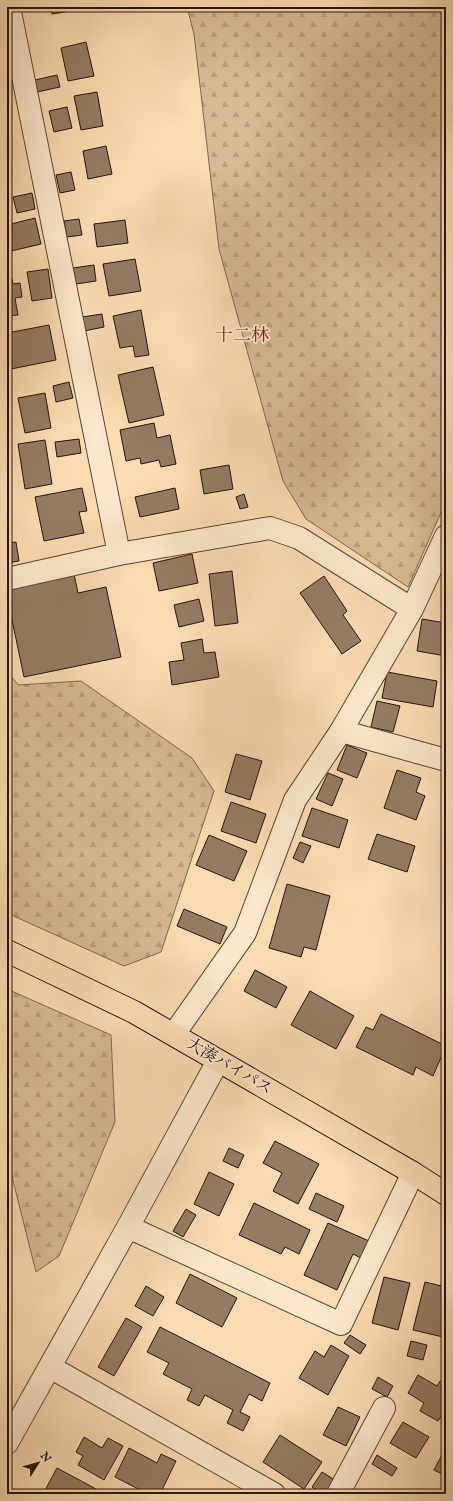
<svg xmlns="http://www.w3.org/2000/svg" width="453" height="1501" font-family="'IM FELL English','Noto Serif JP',serif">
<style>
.forest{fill:url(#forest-firs);stroke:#7d6852}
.building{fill:#937c63;stroke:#25150f}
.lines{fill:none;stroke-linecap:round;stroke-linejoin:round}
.minor-casing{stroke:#5a4737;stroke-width:24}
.highway-casing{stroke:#25150f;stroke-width:24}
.minor{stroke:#fbe8cc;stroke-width:22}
.highway{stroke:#f9dcb0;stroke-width:22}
.labels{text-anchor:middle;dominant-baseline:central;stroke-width:3.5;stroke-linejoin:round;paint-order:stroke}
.street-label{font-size:16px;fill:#25150f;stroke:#fbe8cc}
.quarter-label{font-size:18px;fill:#7a1f14;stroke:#fbe8cc}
</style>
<defs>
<pattern id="forest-firs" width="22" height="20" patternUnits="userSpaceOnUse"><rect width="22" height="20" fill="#d5ba95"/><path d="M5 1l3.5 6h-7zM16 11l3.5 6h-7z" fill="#b79f7f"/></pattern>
</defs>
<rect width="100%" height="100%" fill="#f9dcb0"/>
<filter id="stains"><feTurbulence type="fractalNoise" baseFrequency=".005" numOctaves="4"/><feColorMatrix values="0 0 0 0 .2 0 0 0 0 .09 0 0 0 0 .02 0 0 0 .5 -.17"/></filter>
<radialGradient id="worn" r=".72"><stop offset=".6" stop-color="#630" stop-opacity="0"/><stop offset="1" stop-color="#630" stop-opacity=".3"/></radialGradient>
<path class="forest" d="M187,7h259v494l-38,86 -102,-68 -23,-38 -64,-232 -25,-215z
M7,671l11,14 63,-4 111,77 22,33 -53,161 -37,14 -117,-53z
M7,989l104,46 4,87 -56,134 -23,16 -29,-115z"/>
<path class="building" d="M51,7h31v2l-30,5z
M86,42l8,34 -26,5 -7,-33z
M57,75l3,12 -23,5 -2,-12z
M97,92l6,34 -22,4 -7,-34z
M67,107l5,21 -18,4 -5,-21z
M106,146l6,28 -24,5 -5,-28z
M71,172l4,18 -15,3 -4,-18z
M32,193l3,16 -18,4 -4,-16z
M35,218l6,26 -34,8v-27z
M79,219l3,16 -15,2 -3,-16z
M125,220l3,23 -31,4 -3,-23z
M135,259l6,32 -32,5 -6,-32z
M94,265l2,16 -20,3 -3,-16z
M48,269l4,29 -20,3 -5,-29z
M7,274h4l2,10 7,-1 2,14 -7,1 3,17 -11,1z
M141,310l8,45 -14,2 -2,-11 -13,2 -7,-32z
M102,314l2,13 -20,4 -2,-14z
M49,325l7,35 -45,9 -4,-21v-15z
M153,367l11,48 -35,8 -11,-48z
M69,382l4,16 -17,4 -3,-16z
M45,393l6,35 -26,5 -7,-35z
M154,423l3,15 13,-3 6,29 -15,3 -2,-7 -18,4 -1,-6 -14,3 -6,-31z
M79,439l2,14 -24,4 -2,-15z
M45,440l7,44 -27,5 -7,-45z
M229,465l4,24 -29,5 -4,-24z
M82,488l5,23 -8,1 5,21 -40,8 -9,-44z
M175,488l4,21 -39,8 -5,-20z
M244,494l4,13 -8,2 -4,-12z
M16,542l3,19 -12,2v-20z
M192,554l6,29 -39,8 -6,-28z
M232,571l6,52 -23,3 -6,-52z
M74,574l4,19 28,-6 15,70 -97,20 -17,-81v-8z
M324,576l23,35 -4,4 18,26 -19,13 -42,-61z
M199,599l5,22 -25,6 -5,-22z
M422,619l24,4v33l-29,-5z
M202,639l2,14 11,-1 4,25 -47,8 -3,-23 15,-2 -3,-17z
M387,672l50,9 -4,26 -51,-9z
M377,701l23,5 -7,26 -22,-5z
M347,745l20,8 -10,25 -20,-8z
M236,754l26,7 -12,39 -25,-8z
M397,770l24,8 -5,14 9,4 -9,24 -32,-12z
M328,773l15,6 -11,27 -16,-7z
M231,802l35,12 -10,29 -35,-12z
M312,808l36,12 -9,28 -37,-12z
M377,834l38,12 -8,26 -39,-13z
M209,835l38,16 -13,30 -38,-16z
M300,842l11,4 -8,17 -10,-5z
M287,884l43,12 -14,54 -12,-3 -3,10 -32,-9z
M184,909l43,18 -7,17 -43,-18z
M255,970l32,17 -11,21 -32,-17z
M310,991l44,25 -18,33 -45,-24z
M381,1014l65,32 -13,30 -17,-9 -3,8 -57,-28 10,-20 7,3z
M275,1141l44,23 -21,40 -25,-13 9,-18 -19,-10z
M229,1148l15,7 -6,13 -15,-7z
M209,1172l25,12 -15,32 -25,-12z
M316,1193l28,13 -7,16 -28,-13z
M254,1203l56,27 -11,24 -14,-7 -4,7 -42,-19z
M186,1209l10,6 -13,22 -10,-6z
M328,1223l41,18 -8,17 -8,-4 -16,36 -33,-15z
M190,1274l47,24 -15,29 -46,-24z
M384,1277l26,6 -12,47 -26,-7z
M425,1282l21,5v39l-3,11 -30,-7z
M146,1286l18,11 -11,19 -18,-10z
M126,1318l16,9 -28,49 -16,-9z
M160,1327l110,56 -8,18 -13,-7 -9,18 10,5 -7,14 -16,-8 6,-13 -28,-15 -6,11 -12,-6 5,-11 -29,-15 6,-11 -22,-11z
M350,1335l16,10 -6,9 -16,-11z
M411,1341l16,4 -4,15 -16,-4z
M331,1345l18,11 -21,39 -29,-17 16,-27 9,6z
M418,1375l19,11 3,-5 6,4v23l-8,13 -18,-10 4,-8 -16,-10z
M378,1377l15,9 -6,11 -15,-8z
M338,1407l22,10 -14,29 -23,-11z
M403,1422l26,15 -13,21 -26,-15z
M280,1435l42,27 -18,27 -41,-27z
M84,1437l18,11 6,-10 15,8 -19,34 -26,-15 5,-9 -7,-4z
M446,1447v29l-12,-6z
M129,1448l28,15 4,-9 15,7 -16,33h-12l-33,-17z
M377,1455l20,13 -5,8 -20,-12z
M57,1468l41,22 -2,4h-53z
M322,1472l13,8 -9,14h-3l-11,-7z"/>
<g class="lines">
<defs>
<path id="minor" d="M9,7l110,547
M7,579l112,-25 151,-26 29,10 113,71
M341,731l105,29
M174,1034l71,-101 50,-133 46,-69 71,-122 34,-73
M128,1227l213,97 72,-151
M50,1367l224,127
M7,1443l121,-216 90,-166
M338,1494l46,-86"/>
<path id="highway" d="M7,951l127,61 279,161 33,21"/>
</defs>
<use href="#minor" class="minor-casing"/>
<use href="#highway" class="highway-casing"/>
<use href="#minor" class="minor"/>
<use href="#highway" class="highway"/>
</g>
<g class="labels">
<g class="street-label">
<text transform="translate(229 1067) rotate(30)">大湊バイパス</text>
</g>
<g class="quarter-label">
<text x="242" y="336">十二林</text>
</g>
</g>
<rect width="453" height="1501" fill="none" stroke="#f9dcb0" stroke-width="24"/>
<rect x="8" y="8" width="437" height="1485" fill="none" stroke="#25150f" stroke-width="2"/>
<rect x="12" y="12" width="429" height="1477" fill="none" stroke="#25150f"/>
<g transform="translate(38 1463) rotate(53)" stroke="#fbe8cc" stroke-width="3" paint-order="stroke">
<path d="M0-3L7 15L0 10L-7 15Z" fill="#25150f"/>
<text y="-6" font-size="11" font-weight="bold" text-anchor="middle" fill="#25150f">N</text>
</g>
<rect width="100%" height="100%" filter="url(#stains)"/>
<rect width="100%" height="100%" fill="url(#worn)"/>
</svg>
